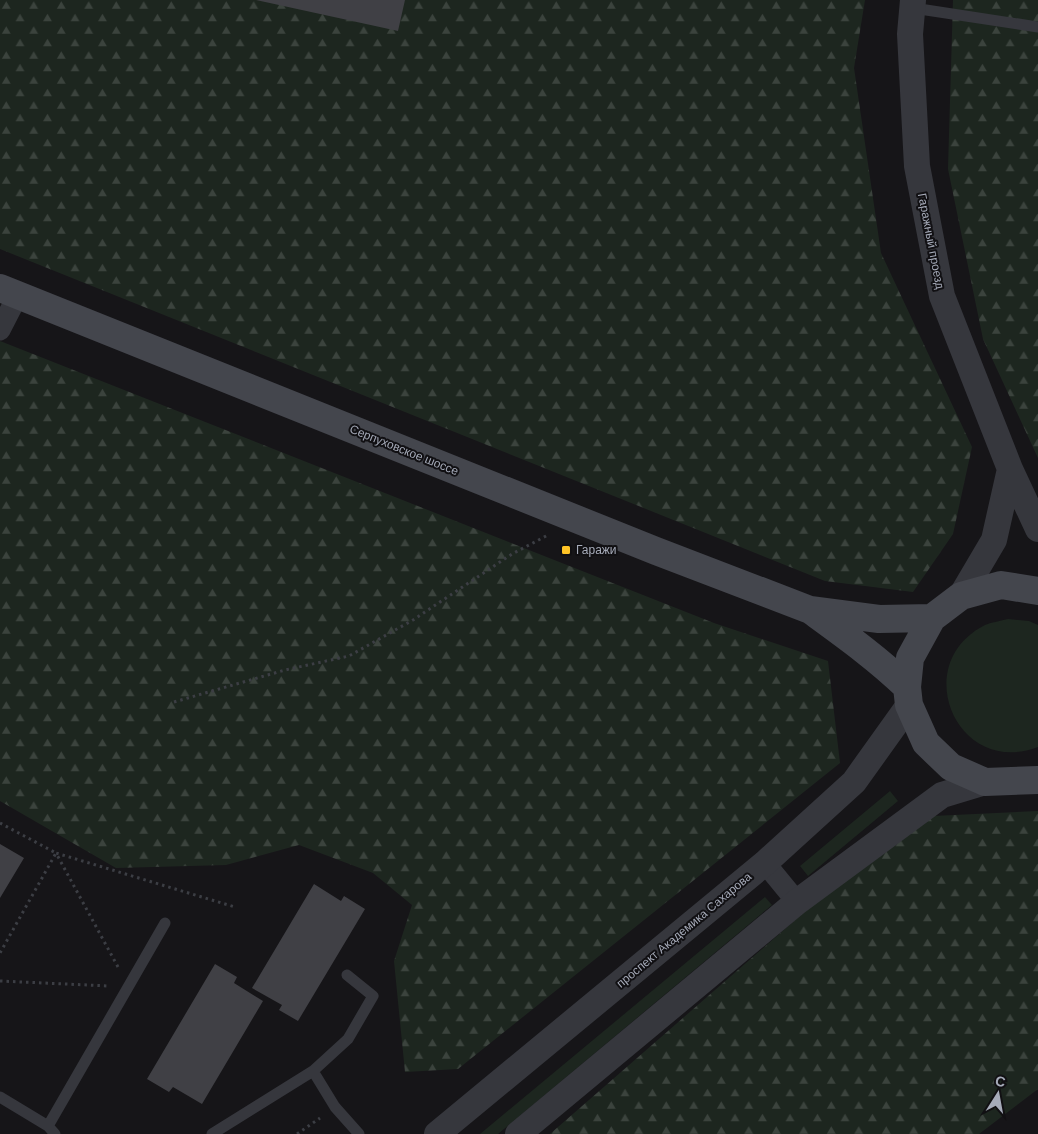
<svg xmlns="http://www.w3.org/2000/svg" width="1038" height="1134" font-family="'DM Sans',sans-serif">
<style>
.green{fill:#1d261f}
.forest{fill:url(#forest-firs)}
.building{fill:#404045}
.lines{fill:none;stroke-linecap:round;stroke-linejoin:round}
.path{stroke:#3c3e44;stroke-width:3;stroke-dasharray:2.5 4;stroke-linecap:butt}
.service{stroke:#36373d;stroke-width:11}
.minor{stroke:#36373d;stroke-width:21}
.tertiary{stroke:#36373d;stroke-width:26}
.secondary{stroke:#44464d;stroke-width:28}
.poi-dot{fill:#ffc426;stroke:#111013;stroke-width:2}
.labels{text-anchor:middle;dominant-baseline:central;stroke-width:4;stroke-linejoin:round;paint-order:stroke}
.street-label{font-size:12px;fill:#a6abb9;stroke:#111013}
.poi-label{font-size:12px;fill:#a6abb9;stroke:#111013;text-anchor:start}
</style>
<defs>
<pattern id="forest-firs" width="22" height="20" patternUnits="userSpaceOnUse" patternTransform="scale(1.25)"><rect width="22" height="20" fill="#1d261f"/><path d="M5 1l3.5 6h-7zM16 11l3.5 6h-7z" fill="#3b433d"/></pattern>
</defs>
<rect width="100%" height="100%" fill="#161518"/>
<path class="green" d="M1008,619l21,2 9,4v122c-81,31 -130,-83 -53,-122 7,-3 16,-4 23,-6z
M890,791l8,10 -90,75 -8,-10z
M765,897l7,8 -274,229h-18z"/>
<path class="forest" d="M0,0h865l-11,68 27,185 91,194 -19,87 -40,58 -88,-11 -825,-332z
M953,0h85v458l-55,-119 -35,-170z
M0,341l714,282 114,38 12,102 -382,306 -53,3 -11,-111 18,-56 -39,-32 -74,-28 -73,20 -110,3 -116,-67z
M1038,811v278l-59,45h-429l275,-240 108,-78z"/>
<path class="building" d="M256,0h149l-7,31z
M0,844l24,14 -24,40z
M314,884l27,17 3,-5 21,13 -67,112 -19,-11 3,-5 -30,-17z
M215,964l22,13 -3,6 29,18 -61,103 -29,-17 -4,5 -22,-13z"/>
<g class="lines">
<path class="path" d="M174,702l111,-32 64,-14 64,-36 99,-66 36,-19
M0,823l56,30 -56,100
M118,967l-62,-114 179,54
M0,981l109,5
M297,1134l23,-16"/>
<path class="service" d="M913,8l125,19
M313,1071l35,-32 25,-43 -26,-21
M0,1097l48,29 7,8
M48,1126l117,-203
M212,1134l101,-63 22,36 24,27"/>
<path class="minor" d="M0,330l18,-35
M765,863l32,39"/>
<path class="tertiary" d="M913,0l-3,34 7,132 25,130 68,173 28,60
M961,596l33,-56 16,-71
M437,1134l328,-271 89,-81 55,-77
M518,1134l279,-232 145,-107 43,-13"/>
<path class="secondary" d="M0,288l656,263 154,59 69,9 53,-1
M1038,591l-37,-6 -40,11 -29,22 -22,40 -3,29 2,18 17,38 25,24 34,15 53,-2
M813,612c33,24 65,47 94,75"/>
</g>
<rect class="poi-dot" x="561" y="545" width="10" height="10" rx="2.5"/>
<g class="labels">
<g class="street-label">
<text transform="translate(931 241) rotate(79)">Гаражный проезд</text>
<text transform="translate(404 450) rotate(22)">Серпуховское шоссе</text>
<text transform="translate(684 930) rotate(-40)">проспект Академика Сахарова</text>
</g>
<g class="poi-label">
<text x="576" y="550">Гаражи</text>
</g>
</g>
<g transform="translate(998 1094) rotate(11)" stroke="#111013" stroke-width="4" paint-order="stroke">
<path d="M0-4L9 19L0 12L-9 19Z" fill="#a6abb9"/>
<text y="-8" font-size="14" font-weight="bold" text-anchor="middle" fill="#a6abb9">С</text>
</g>
</svg>
